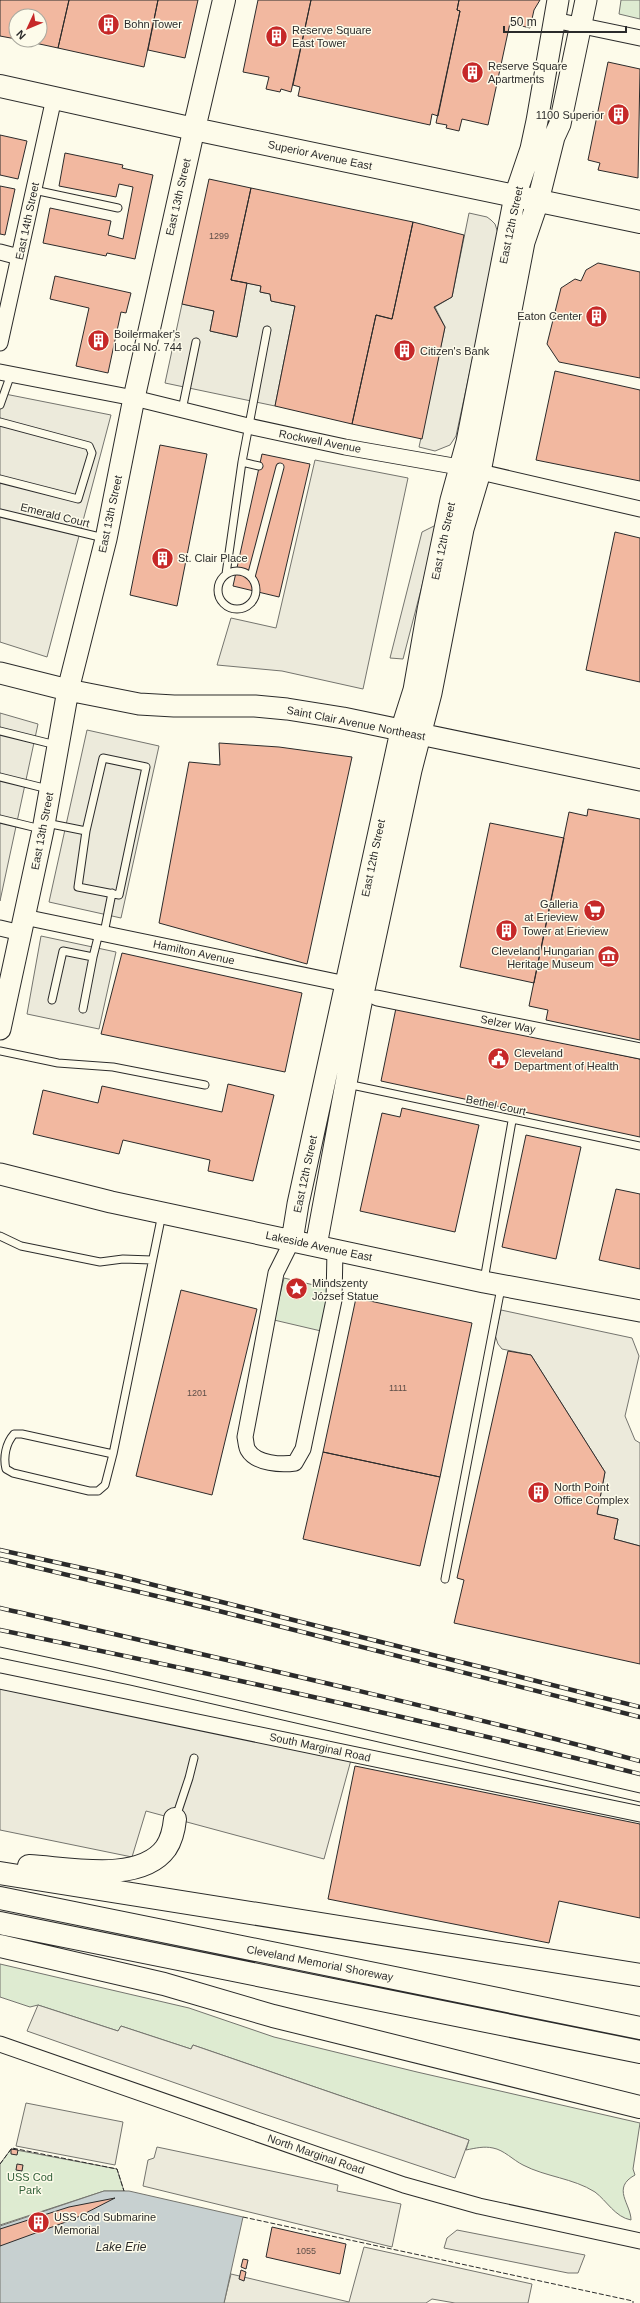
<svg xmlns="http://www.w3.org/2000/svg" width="640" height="2303" font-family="Helvetica,sans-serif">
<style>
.green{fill:#deebd1;stroke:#74746e}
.parking{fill:#eceadb;stroke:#74746e}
.water{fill:#c7d0d0;stroke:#74746e}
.building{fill:#f2b8a0;stroke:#2b2b2b}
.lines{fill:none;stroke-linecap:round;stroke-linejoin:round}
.lane-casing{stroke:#2b2b2b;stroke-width:9}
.street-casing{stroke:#2b2b2b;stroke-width:17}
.secondary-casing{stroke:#2b2b2b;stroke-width:23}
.primary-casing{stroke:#2b2b2b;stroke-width:24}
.highway-casing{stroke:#2b2b2b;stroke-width:24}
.lane{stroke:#fdfbea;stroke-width:7}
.street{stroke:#fdfbea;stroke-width:15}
.secondary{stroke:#fdfbea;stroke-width:21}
.primary{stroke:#fdfbea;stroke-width:22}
.highway{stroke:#fdfbea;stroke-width:22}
.tram{stroke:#2b2b2b;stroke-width:1}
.rail-casing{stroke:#2b2b2b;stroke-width:4.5}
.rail{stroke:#fdfbea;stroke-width:3;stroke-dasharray:9;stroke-linecap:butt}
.fence{stroke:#2b2b2b;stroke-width:1;stroke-dasharray:5 2;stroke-linecap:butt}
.labels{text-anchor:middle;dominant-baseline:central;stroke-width:3;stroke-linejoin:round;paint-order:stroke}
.number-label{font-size:9px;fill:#5d4e48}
.poi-label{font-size:11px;fill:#2b2b2b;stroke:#fdfbea;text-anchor:start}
.street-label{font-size:11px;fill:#2b2b2b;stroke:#fdfbea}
.park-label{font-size:11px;fill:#34623c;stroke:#fdfbea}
.water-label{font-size:12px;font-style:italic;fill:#2b2b2b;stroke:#fdfbea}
</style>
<rect width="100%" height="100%" fill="#fdfbea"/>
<path class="green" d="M621,0h19v19l-21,-5z
M284,1278l47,11 -10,42 -47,-11z
M0,1964l189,44 85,29 143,35 223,51 -7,46 2,6c-24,13 -4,29 -4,45 -16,-3 -24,-19 -36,-28 -22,-14 -49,-15 -72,-27 -10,-5 -19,-15 -30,-17 -9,-2 -17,0 -27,2l3,-10 -276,-95 -2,4 -70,-23 -3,5 -80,-26 -8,2 -30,-10z
M11,2149l106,20 7,22h-20l-104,34v-61z"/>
<path class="parking" d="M469,213l18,4 4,3 4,4 4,12 -43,200 -6,9 -15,6 -16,-4 26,-120 -10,-20 17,-10z
M247,283l14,3 -1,6 10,2 1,7 24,5 -20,100 -110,-23 17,-79 32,7 -4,20 27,6z
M0,393l111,22 -64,242 -47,-15z
M315,460l93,18 -45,211 -81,-18 -65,-6 14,-47 45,10z
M438,524l-35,135 -13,-1 32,-126z
M0,713l38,11 -38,177z
M87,730l72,16 -38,172 -72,-16z
M41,936l75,16 -17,77 -72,-15z
M501,1310l131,28 7,18 -14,60 10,24 5,3v103l-26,-7 4,-20 -21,-5 8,-42 -74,-117 -29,-6 -4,-5 -3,-9z
M0,1686l351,74 -27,99 -178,-48 -14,46 -132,-27z
M38,2005l80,26 3,-5 70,23 2,-4 276,95 -14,38 -197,-66 -231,-81z
M26,2103l97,19 -8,43 -99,-19z
M157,2147l181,38 -1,6 64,13 -9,43 -249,-61 5,-26 6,-2z
M457,2230l128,25 -7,18h-10l-124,-25 3,-10z
M364,2247l168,37 -4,19h-73l-23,-4 -6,4h-202l7,-29 118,28z"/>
<path class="water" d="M104,2191h25l114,26 -19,86h-224v-77z"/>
<path class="building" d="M0,0h69l-11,48 -37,-8h19v-24h-24v23l-16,-3z
M69,0h89l-14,67 -86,-19z
M158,0h40l-13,58 -37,-8z
M258,0h53l-20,92 -10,-3 -1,3 -14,-3 3,-12 -26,-5z
M311,0h148l-2,10 3,1 -22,105 -6,-2 -2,11 -132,-29 2,-9 -7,-2z
M459,0h81l-6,10 -4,18 -20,-5 -22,102 -26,-6 -3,12 -13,-3 1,-3 -11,-2 24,-112 -3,-1z
M608,62l32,7 -2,109 -40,-8 2,-7 -12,-3z
M0,135l27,6 -9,38 -18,-4z
M65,153l58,12 -1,3 31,7 -18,84 -28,-6 -1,3 -63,-13 7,-35 61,13 -3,14 15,4 10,-52 -14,-3 -3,13 -57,-11z
M209,179l42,9 -20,92 16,3 -10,54 -27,-6 4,-20 -32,-7z
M0,186l15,3 -10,46 -5,-1z
M251,188l162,34 -21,97 -16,-4 -24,109 -77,-18 20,-100 -24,-5 -1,-7 -10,-2 1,-6 -30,-6z
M413,222l51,13 -12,62 -18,10 11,20 -23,112 -70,-15 24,-109 16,4z
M598,263l42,9v106l-81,-16 -12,-18 14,-56 14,-9 6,2 5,-11z
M55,276l76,17 -5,20 -5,-1 -13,61 -32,-7 13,-58 -39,-9z
M555,371l85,19v91l-104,-21z
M160,445l47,9 -30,152 -47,-11z
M262,454l48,10 -31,133 -46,-11z
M615,532l25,6v144l-54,-12z
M219,743l60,4 73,10 -45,207 -148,-41 30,-161 31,3z
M588,809l52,10v221l-94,-20 2,-10 -19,-4 40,-194 18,4z
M490,823l74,15 -30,145 -74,-16z
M122,953l180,40 -17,79 -184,-38z
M396,1008l244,51v78l-259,-56z
M228,1084l46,11 -21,86 -45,-10 2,-11 -87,-20 -4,14 -86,-20 10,-44 55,13 4,-17 120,26z
M402,1108l77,17 -24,107 -95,-21 22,-98 18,4z
M526,1135l55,12 -25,112 -54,-12z
M616,1189l24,5v75l-41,-9z
M181,1290l76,19 -45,186 -76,-19z
M356,1298l116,25 -32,154 -117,-25z
M508,1351l23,4 74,117 -8,42 21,5 -4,20 26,7v118l-186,-41 10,-43 -7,-2z
M323,1452l117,25 -20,89 -117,-27z
M355,1766l285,58v94l-81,-17 -10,42 -221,-44z
M11,2149l7,1 -1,5 -6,-1z
M17,2164l6,1 -1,6 -6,-1z
M115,2198l-41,21 -74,27v-17l69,-22z
M272,2227l74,17 -6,30 -74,-17z
M243,2259l5,1 -2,9 -5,-2z
M241,2270l5,2 -2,9 -5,-2z"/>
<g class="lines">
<defs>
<path id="lane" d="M34,190l84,18
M0,405l11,-31
M182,410l14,-68
M0,422l89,24 3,7 -14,46 -78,-20
M259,466l-17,-4 25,-132
M0,513l104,25
M218 590a19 19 0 1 1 38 0a19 19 0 1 1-38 0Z
M226,574l16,-112
M251,577l29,-110
M0,731l56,14
M0,777l48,12
M0,819l41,10
M46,823l40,8 17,-73 43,9 -27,128 -41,-8 8,-56
M104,933l8,-40
M52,1000l11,-49 30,6 6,-24
M83,1009l10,-52
M0,1051l58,12 55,4 92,18
M347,1084l293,62
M0,1236l21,10 79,16 23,-3 29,1
M484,1280l28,-159
M113,1454l-91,-20h-8c-8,9 -11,23 -8,35l7,4 76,18h9l7,-6 8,-31 49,-240
M445,1579l56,-291
M176,1817l13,-39 5,-20"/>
<path id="street" d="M554,20l86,18
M0,252l19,5
M0,343l54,-245
M0,372l134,26 114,28 97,21 114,20 181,42
M24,917l332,69
M0,928l21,5
M377,998l263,53
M292,1241l-16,32 -31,164c1,4 1,10 3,13 8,14 34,15 47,13l8,-14 31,-149 1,-50
M0,1681l640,133
M0,2044l404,141 75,21 161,35"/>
<path id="secondary" d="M0,673l68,17 71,14 35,2h81l32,3 56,9 297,62
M0,1029l43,-199 25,-140 38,-151 28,-141 60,-269
M0,1174l111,28 373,80 156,29
M292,1241l6,-37 103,-473 13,-41 14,-80 23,-110 16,-58 48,-246 16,-47 6,-28 21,-121
M316,1246l44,-238 51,-238 20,-77 32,-164 17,-57 44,-230 14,-41 16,-64 6,-13 26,-124"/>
<path id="primary" d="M0,86l194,43 446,93
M194,129l30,-129"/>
<path id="highway" d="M29,1866c39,2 111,18 137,-18 6,-9 8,-19 9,-29
M0,1873l640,102
M0,1898l640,130
M0,1923l640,129
M0,1946l164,38 109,32 367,91"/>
</defs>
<use href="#lane" class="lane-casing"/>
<use href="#street" class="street-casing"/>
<use href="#secondary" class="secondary-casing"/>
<use href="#primary" class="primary-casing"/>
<use href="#highway" class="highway-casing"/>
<use href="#lane" class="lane"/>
<use href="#street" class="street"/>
<use href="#secondary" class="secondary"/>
<use href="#primary" class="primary"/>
<use href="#highway" class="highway"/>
<path class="tram" d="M0,1647l93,20 547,126
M0,1658l130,27 510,117"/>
<defs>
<path id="rail" d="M0,1550l118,26 522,131
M0,1559l211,50 429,108
M0,1608c214,49 428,97 640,153
M0,1630c214,44 428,91 640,144"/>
</defs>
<use href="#rail" class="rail-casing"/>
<use href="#rail" class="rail"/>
<path class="fence" d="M0,2164l12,-16 105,21 7,22
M243,2217l390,84v2"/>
</g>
<defs>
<symbol id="building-disc" viewBox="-11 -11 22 22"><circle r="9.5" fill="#c62828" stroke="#fdfbea"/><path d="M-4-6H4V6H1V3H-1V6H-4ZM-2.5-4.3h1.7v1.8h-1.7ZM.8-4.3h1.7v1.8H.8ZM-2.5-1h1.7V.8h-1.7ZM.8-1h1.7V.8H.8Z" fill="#fff"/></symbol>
<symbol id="supermarket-disc" viewBox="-11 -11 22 22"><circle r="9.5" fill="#c62828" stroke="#fdfbea"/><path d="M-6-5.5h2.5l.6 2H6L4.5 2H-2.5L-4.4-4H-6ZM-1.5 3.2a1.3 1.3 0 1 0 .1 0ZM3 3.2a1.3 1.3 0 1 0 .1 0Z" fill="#fff"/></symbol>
<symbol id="museum-disc" viewBox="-11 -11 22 22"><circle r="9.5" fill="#c62828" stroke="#fdfbea"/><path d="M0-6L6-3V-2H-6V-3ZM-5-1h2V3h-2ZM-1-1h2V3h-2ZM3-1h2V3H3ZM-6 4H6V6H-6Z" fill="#fff"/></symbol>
<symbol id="civic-disc" viewBox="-11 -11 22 22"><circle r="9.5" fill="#c62828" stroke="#fdfbea"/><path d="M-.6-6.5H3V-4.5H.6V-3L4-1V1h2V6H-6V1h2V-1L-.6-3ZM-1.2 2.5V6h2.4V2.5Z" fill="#fff"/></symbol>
<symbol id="sight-disc" viewBox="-11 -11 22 22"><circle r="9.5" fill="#c62828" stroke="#fdfbea"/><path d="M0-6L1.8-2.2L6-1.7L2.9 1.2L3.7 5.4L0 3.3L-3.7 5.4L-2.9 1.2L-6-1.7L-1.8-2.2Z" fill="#fff"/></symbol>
</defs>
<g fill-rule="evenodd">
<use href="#building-disc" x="96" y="12" width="25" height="25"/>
<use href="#building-disc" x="264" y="24" width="25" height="25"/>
<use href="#building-disc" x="460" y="60" width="25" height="25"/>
<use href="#building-disc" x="606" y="102" width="25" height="25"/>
<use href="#building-disc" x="584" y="304" width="25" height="25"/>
<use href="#building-disc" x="86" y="328" width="25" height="25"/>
<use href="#building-disc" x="392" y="338" width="25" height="25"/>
<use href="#building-disc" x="150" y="546" width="25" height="25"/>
<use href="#supermarket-disc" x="582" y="898" width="25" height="25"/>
<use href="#building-disc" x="494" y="918" width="25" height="25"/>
<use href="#museum-disc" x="596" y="944" width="25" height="25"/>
<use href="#civic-disc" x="486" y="1046" width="25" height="25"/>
<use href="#sight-disc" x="284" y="1276" width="25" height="25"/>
<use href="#building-disc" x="526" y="1480" width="25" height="25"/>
<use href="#building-disc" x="26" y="2210" width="25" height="25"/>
</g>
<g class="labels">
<g class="number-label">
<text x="219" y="236">1299</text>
<text x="398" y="1388">1111</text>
<text x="197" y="1393">1201</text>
<text x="306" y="2251">1055</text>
</g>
<g class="poi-label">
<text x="124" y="24">Bohn Tower</text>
<text x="292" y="30">Reserve Square<tspan x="292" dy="13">East Tower</tspan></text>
<text x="488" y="66">Reserve Square<tspan x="488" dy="13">Apartments</tspan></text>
<text x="604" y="115" text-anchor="end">1100 Superior</text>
<text x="582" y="316" text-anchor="end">Eaton Center</text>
<text x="114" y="334">Boilermaker's<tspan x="114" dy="13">Local No. 744</tspan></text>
<text x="420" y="351">Citizen's Bank</text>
<text x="178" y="558">St. Clair Place</text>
<text x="578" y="904" text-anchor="end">Galleria<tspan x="578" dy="13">at Erieview</tspan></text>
<text x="522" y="931">Tower at Erieview</text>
<text x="594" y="951" text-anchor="end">Cleveland Hungarian<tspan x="594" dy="13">Heritage Museum</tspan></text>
<text x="514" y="1053">Cleveland<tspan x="514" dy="13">Department of Health</tspan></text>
<text x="312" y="1283">Mindszenty<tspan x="312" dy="13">József Statue</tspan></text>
<text x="554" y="1487">North Point<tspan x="554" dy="13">Office Complex</tspan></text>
<text x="54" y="2217">USS Cod Submarine<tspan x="54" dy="13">Memorial</tspan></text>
</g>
<g class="street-label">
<text transform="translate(320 155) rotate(12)">Superior Avenue East</text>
<text transform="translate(178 197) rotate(-77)">East 13th Street</text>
<text transform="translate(27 221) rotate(-78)">East 14th Street</text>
<text transform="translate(511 225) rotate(-78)">East 12th Street</text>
<text transform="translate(320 441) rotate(11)">Rockwell Avenue</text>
<text transform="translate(110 514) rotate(-78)">East 13th Street</text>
<text transform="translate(55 515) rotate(14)">Emerald Court</text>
<text transform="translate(443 541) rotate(-78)">East 12th Street</text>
<text transform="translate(356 723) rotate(11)">Saint Clair Avenue Northeast</text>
<text transform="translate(42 831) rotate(-79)">East 13th Street</text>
<text transform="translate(373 858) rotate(-78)">East 12th Street</text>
<text transform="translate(194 952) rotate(12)">Hamilton Avenue</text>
<text transform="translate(508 1024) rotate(11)">Selzer Way</text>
<text transform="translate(496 1105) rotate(12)">Bethel Court</text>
<text transform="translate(305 1174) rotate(-78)">East 12th Street</text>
<text transform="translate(319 1246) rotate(12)">Lakeside Avenue East</text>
<text transform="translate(320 1747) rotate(12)">South Marginal Road</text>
<text transform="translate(320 1963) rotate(11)">Cleveland Memorial Shoreway</text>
<text transform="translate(316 2154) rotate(19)">North Marginal Road</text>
</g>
<g class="park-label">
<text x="30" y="2177">USS Cod<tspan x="30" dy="13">Park</tspan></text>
</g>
<g class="water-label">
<text x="121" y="2247">Lake Erie</text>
</g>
</g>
<g transform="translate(28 28) rotate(226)"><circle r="19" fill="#fdfbea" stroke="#a9a89e"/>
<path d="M0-3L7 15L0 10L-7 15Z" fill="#c62828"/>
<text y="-6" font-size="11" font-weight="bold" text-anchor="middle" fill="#2b2b2b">N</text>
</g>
<path d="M504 26v6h122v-6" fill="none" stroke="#2b2b2b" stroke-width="2"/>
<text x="510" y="26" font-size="12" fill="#2b2b2b" stroke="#fdfbea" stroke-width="3" paint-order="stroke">50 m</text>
</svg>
